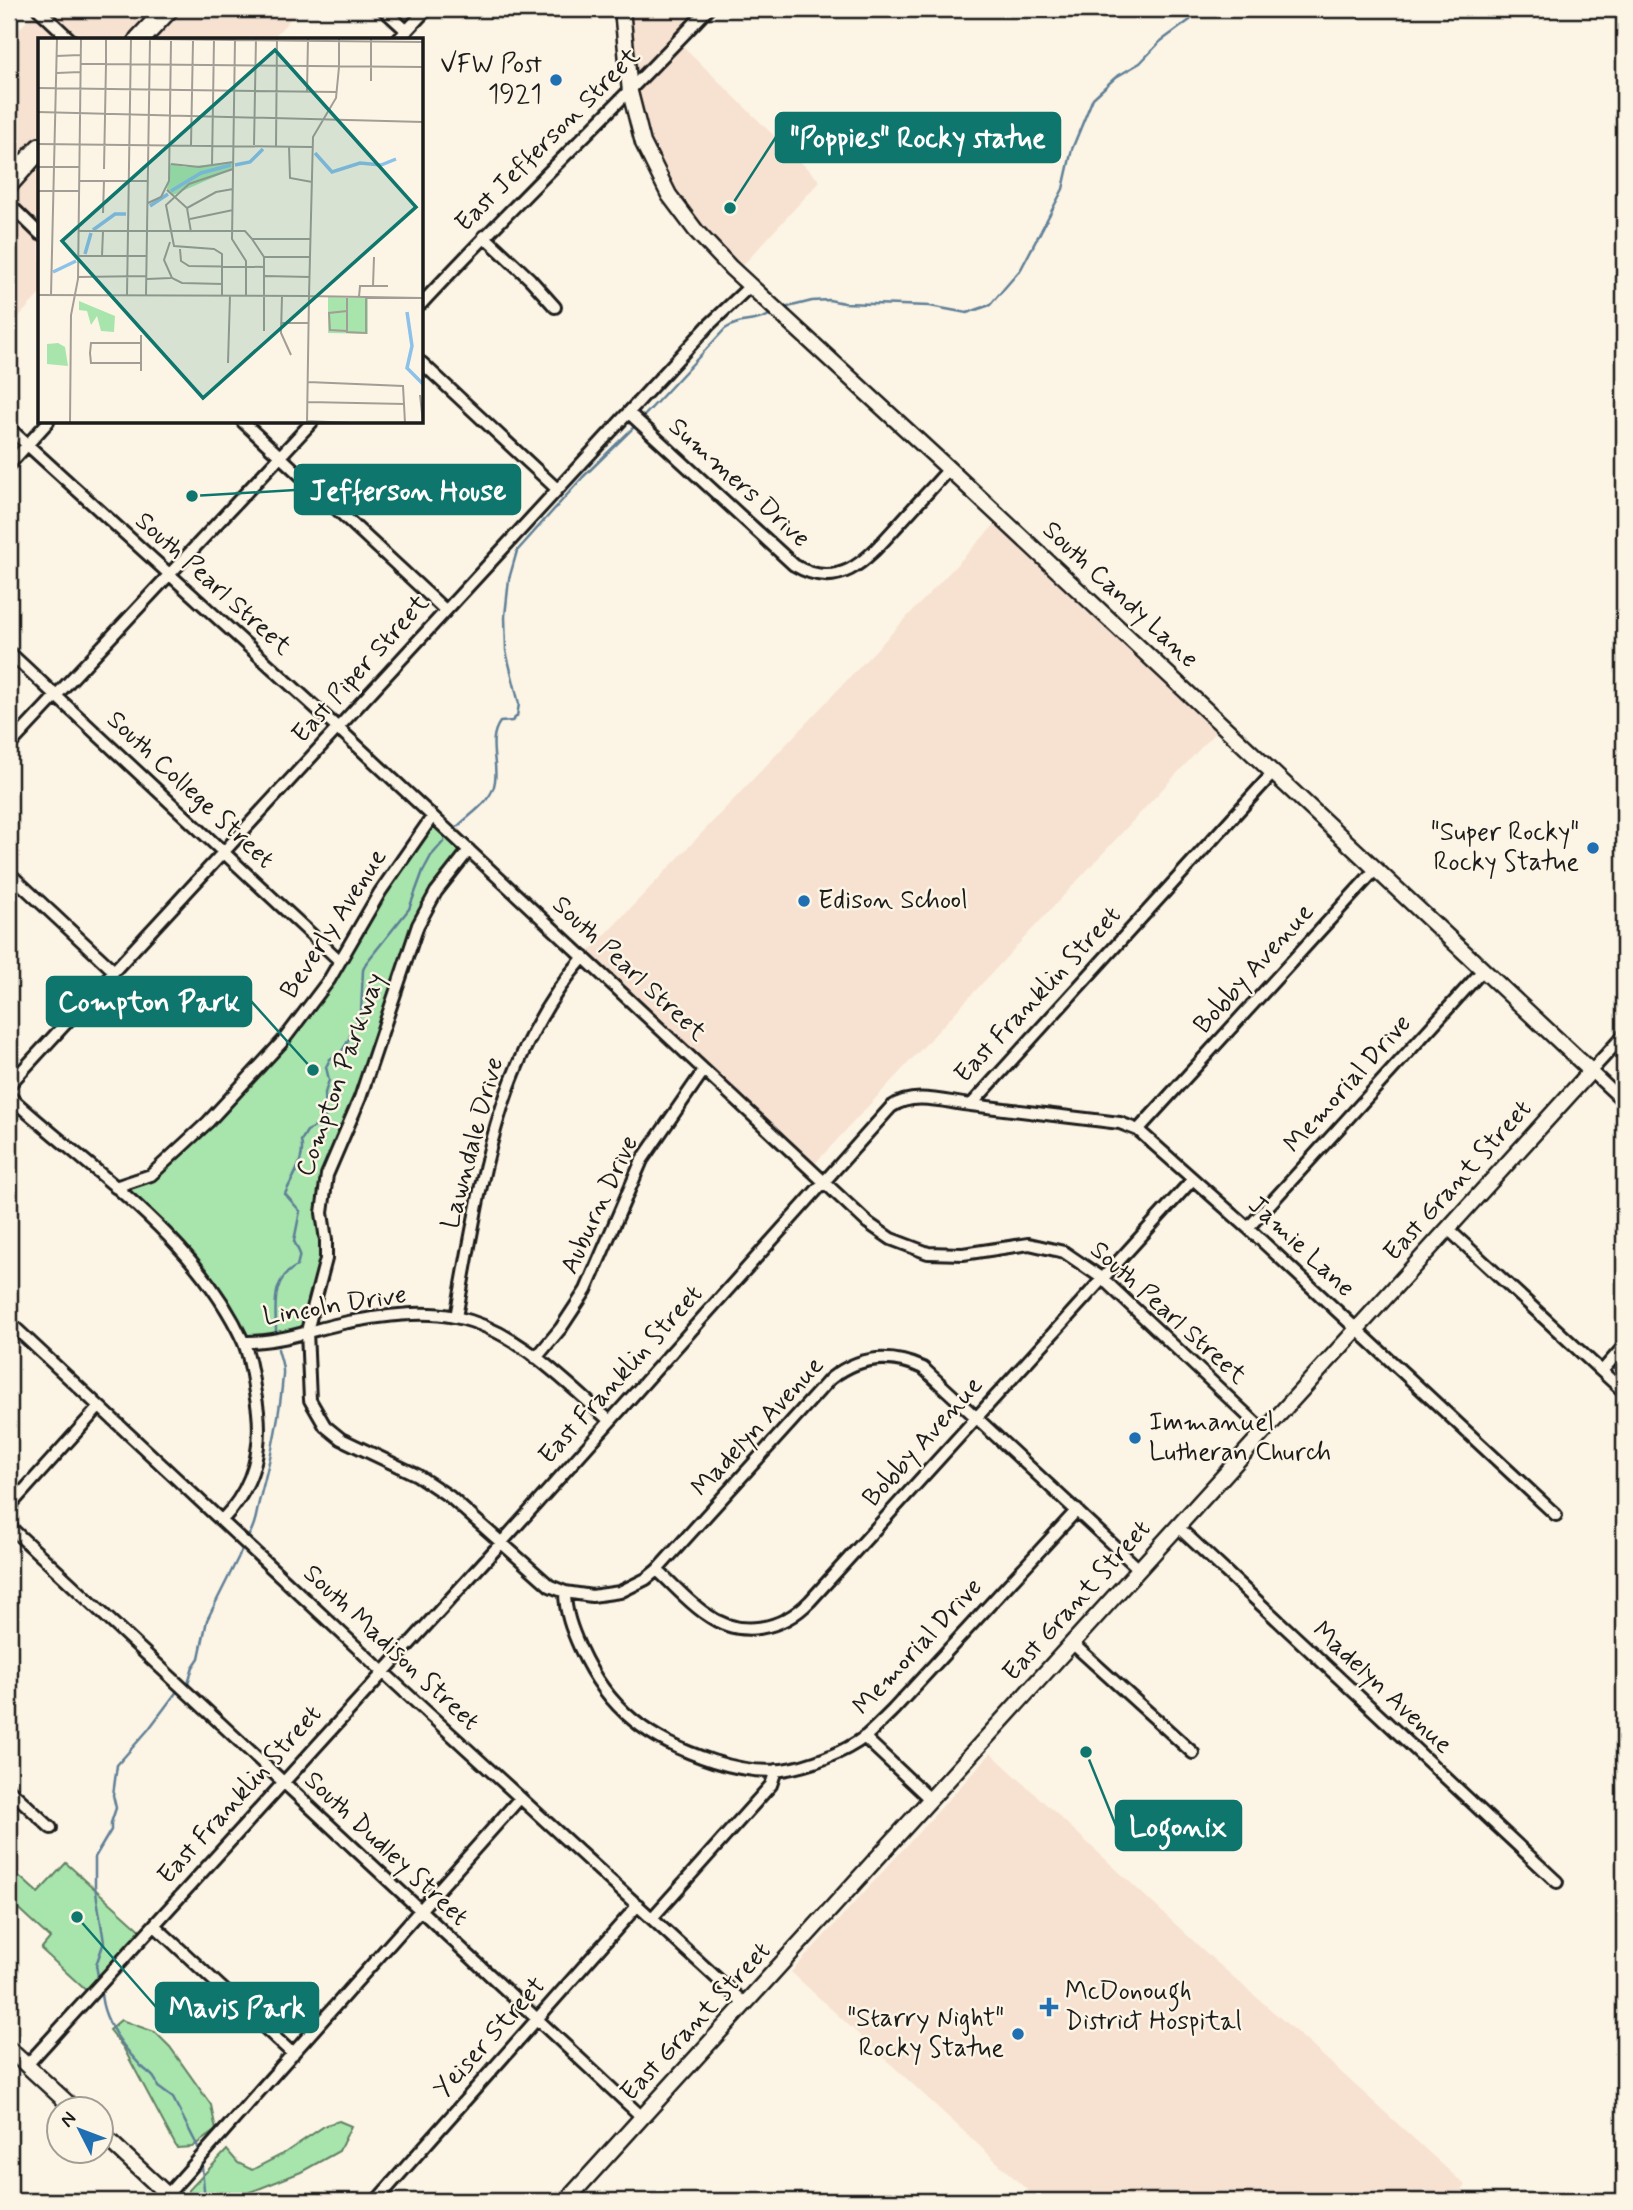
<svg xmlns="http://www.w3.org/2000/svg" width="1633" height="2210" font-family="Mynerve,sans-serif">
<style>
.built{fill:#f7e2d1}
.green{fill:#a7e5ac;stroke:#628064;stroke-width:2}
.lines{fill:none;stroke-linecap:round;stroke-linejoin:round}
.stream{stroke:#5f7f97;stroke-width:2.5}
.street-casing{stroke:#1c1c1c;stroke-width:16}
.secondary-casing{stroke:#1c1c1c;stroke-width:19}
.highway-casing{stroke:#1c1c1c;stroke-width:24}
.street{stroke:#fcf5e5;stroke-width:10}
.secondary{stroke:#fcf5e5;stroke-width:14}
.highway{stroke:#fcf5e5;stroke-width:19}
.poi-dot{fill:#1f6fb2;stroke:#fcf5e5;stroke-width:2.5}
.labels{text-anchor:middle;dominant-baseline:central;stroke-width:5;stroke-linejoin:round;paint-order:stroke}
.poi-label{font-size:26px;fill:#1c1c1c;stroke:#fcf5e5;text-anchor:end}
.street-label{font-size:26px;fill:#1c1c1c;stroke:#fcf5e5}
.inset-river{fill:none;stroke:#8cc1e9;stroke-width:3.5}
.inset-road{fill:none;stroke:#a29e95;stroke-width:2}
.view{fill:#0f766e;fill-opacity:0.15;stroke:#0f766e;stroke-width:3.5}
.inset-edge{fill:none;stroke:#1c1c1c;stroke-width:3.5}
.leader{fill:none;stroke:#0f766e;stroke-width:2.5}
.callout-dot{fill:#0f766e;stroke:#fcf5e5;stroke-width:2.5}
.callout{fill:#0f766e;stroke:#0f766e;stroke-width:2.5}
.callout-label{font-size:28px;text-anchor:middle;font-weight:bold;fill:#fff}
</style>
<rect width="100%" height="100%" fill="#fcf5e5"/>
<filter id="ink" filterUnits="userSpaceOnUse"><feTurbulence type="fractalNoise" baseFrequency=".0143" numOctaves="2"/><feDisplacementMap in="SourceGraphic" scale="14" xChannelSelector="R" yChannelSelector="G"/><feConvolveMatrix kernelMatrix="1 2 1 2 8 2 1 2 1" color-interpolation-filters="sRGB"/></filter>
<g filter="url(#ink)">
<path class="built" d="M38,9h262l-29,31h-231v254l-31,33v-287z
M622,9h86l-30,32 142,140 -84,92 -23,-23 -70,-107z
M1001,518l221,207 -412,444 -226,-212z
M991,1753l222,206 96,84 157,143 -14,15h-413l-248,-229z"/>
<path class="green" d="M432,817l37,33 -33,42 -109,283 -1,65 -19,91 -63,11 -36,-60 -93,-95 36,-12 131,-133z
M66,1863l80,72 -55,60 -50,-46 9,-11 -41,-38v-33l29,26z
M121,2020l34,12 15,15 41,58 5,25 -24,17 -15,1 -54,-101 -14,-17z
M339,2121l12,5 -12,25 -38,21 -73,29h-32l-8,-10 39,-41 11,13 14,7 31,-16 43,-29z"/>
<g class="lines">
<path class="stream" d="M784,308l28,-7 17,-1 15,3 86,3 37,7 23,-8 31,-36 42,-80 9,-40 21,-51 23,-21 24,-14 21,-22 29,-21 10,-11
M644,416l81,-87c16,-11 29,-5 44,-14
M457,827c13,-13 36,-26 38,-46 3,-19 -8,-41 5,-59l12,-1 5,-5 2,-12 -13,-53 -1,-35 4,-37 8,-28 66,-74 50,-49
M276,1332c0,-25 -6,-52 21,-66l3,-12 -6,-13 6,-30 -15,-17c7,-16 21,-35 16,-53l6,-10 18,-9v-29l4,-13 -3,-13 4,-8 12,-8 5,-8 14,-31 2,-42 3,-7 43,-54 14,-38 8,-15 13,-15
M249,1535c8,-13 7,-23 11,-37 11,-41 20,-80 23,-123 1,-9 -3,-17 -5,-26
M188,1684l5,-17 6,-9 8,-38 35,-70
M98,1976l-2,-11 8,-23 -9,-56v-29l16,-27v-7l5,-15 -3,-13 4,-30 31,-35 30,-40
M101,1992c1,27 21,54 40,74 7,7 15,10 17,21l15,11 27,53
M202,2167l3,34"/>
<defs>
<path id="street" d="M38,9l33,31
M383,9l24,22
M398,40l29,-31
M9,204l31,30
M484,236l46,43 25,28
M422,303c93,-100 192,-194 286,-294
M422,363l135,126
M629,413l165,152c47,28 74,-7 104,-40 17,-19 34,-37 51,-56
M243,422l202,188
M9,428l329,300 530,495 23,16 37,14 35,1 66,-10 35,8 38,26 162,153
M9,465l39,-43
M9,652l331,309
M9,746l303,-324
M469,850l-33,42 -18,33 -58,173 -33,77 -5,38 4,27v19l-19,72 3,69 15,26 16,13 76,36 33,22 100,89 15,6 27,4 28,-4 26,-13 11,-9 173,-191c29,-23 60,-26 93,-11l216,201
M9,873l105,98
M1624,1035l-33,36 33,31
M9,1085l700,-760 41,-39
M9,1096c82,75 186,140 234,245 7,15 9,35 12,52 10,48 2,91 -33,127
M971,1105l149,18 18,7 110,98 308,287
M1138,1130l238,-261
M115,1187l36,-12 57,-53 74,-80 47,-62 51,-88 52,-75
M1248,1228l235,-258
M1448,1229l176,163
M456,1317c24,-126 39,-259 128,-360
M9,1322l373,349 363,333
M244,1342c36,1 69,-13 104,-20 35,-6 73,-12 107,-5 61,12 110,65 155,104
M536,1358l25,-30 25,-38 56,-130 62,-90
M1602,1371l22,-25
M9,1507l90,-100
M9,1526l633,591
M1177,1526l380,356
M657,1570c16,14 31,32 49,44 34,25 76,16 104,-13l383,-422
M565,1592c0,20 7,38 15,56 28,62 70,93 133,113 22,7 46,12 69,9 27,-4 62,-17 84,-34 9,-8 18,-17 27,-26l184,-200
M1072,1643l121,110
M864,1737l67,63
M9,1789l42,39
M652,1918l119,-133 5,-15
M154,1925l139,129
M26,2066l476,-524 389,-435c22,-16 54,-5 80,-2l302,-332
M167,2195l353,-397
M376,2201l262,-296"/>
<path id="secondary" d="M9,2049l64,59
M102,2134l72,67
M566,2201l1025,-1130 -642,-602 -218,-201 -35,-37 -27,-36 -26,-52 -13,-51 -8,-83"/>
<path id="highway" d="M139,40l29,-31
M9,183l31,-35"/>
</defs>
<use href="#street" class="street-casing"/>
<use href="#secondary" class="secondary-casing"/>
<use href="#highway" class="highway-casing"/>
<use href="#street" class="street"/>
<use href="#secondary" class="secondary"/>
<use href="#highway" class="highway"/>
</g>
</g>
<g class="poi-dot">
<circle cx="556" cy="80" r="7"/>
<circle cx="1593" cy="848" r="7"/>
<circle cx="804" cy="901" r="7"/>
<circle cx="1135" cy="1438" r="7"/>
<path d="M1045.5 1996.5h7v7h7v7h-7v7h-7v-7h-7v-7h7z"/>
<circle cx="1018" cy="2034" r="7"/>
</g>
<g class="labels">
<g class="poi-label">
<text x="542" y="65">VFW Post<tspan x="542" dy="30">1921</tspan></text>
<text x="1579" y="833">"Super Rocky"<tspan x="1579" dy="30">Rocky Statue</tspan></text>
<text x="818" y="901" text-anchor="start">Edison School</text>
<text x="1149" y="1423" text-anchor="start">Immanuel<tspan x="1149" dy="30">Lutheran Church</tspan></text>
<text x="1065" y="1992" text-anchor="start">McDonough<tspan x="1065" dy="30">District Hospital</tspan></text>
<text x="1004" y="2019">"Starry Night"<tspan x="1004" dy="30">Rocky Statue</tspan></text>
</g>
<g class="street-label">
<text transform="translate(548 140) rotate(-45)">East Jefferson Street</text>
<text transform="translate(739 483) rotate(42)">Summers Drive</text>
<text transform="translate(213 584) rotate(42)">South Pearl Street</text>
<text transform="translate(1120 595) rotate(43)">South Candy Lane</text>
<text transform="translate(361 669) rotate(-48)">East Piper Street</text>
<text transform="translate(190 790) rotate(43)">South College Street</text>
<text transform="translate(334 924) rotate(-57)">Beverly Avenue</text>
<text transform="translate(629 969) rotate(43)">South Pearl Street</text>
<text transform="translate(1254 969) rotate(-48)">Bobby Avenue</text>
<text transform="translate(1038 995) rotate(-47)">East Franklin Street</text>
<text transform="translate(341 1075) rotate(-70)">Compton Parkway</text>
<text transform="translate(1348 1084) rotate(-48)">Memorial Drive</text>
<text transform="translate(473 1143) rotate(-75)">Lawndale Drive</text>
<text transform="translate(1458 1181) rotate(-48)">East Grant Street</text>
<text transform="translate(600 1205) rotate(-65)">Auburn Drive</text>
<text transform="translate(1301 1247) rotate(43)">Jamie Lane</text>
<text transform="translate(335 1306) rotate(-9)">Lincoln Drive</text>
<text transform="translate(1168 1313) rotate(42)">South Pearl Street</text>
<text transform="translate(621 1375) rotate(-48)">East Franklin Street</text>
<text transform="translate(758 1427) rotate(-47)">Madelyn Avenue</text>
<text transform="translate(923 1442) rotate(-48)">Bobby Avenue</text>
<text transform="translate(1077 1601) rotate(-48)">East Grant Street</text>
<text transform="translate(918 1647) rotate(-47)">Memorial Drive</text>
<text transform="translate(391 1648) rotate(43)">South Madison Street</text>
<text transform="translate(1382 1688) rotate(43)">Madelyn Avenue</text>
<text transform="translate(240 1795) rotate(-48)">East Franklin Street</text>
<text transform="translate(386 1849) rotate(43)">South Dudley Street</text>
<text transform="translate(696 2022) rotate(-47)">East Grant Street</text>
<text transform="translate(490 2038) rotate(-48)">Yeiser Street</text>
</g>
</g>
<g transform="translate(38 38)">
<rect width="385" height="385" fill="#fcf5e5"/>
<path d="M195,124v7l-60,26 -6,-5 3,-26 15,3zM290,259l40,1v36l-40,-1zM41,263l36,15 -1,16 -13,-1 -4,-15 -6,9 -4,-14 -8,-1zM20,305l7,4 3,19 -21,-2v-20z" fill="#a7e5ac"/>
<path class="inset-river" d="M277,115l17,19 28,-9 21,2 15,-6M197,127l15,-3 13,-13M133,153l30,-18 30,-8M112,168l18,-12M55,192l22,-16h11M47,216l6,-21M15,234l23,-11M369,274l5,34 -5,22 16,16"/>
<path class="inset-road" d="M22,0l363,4M68,0v26l317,3M197,1l-3,200 14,22v34M18,18l24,-1M42,26h26l-2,105M301,28v-28M19,35l23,-1M333,43v-43M0,50l299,4M269,54l1,-54M0,74l385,10M0,106l274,3M153,107l2,-104M216,107l2,-107M238,108l1,-108M251,108l1,32 22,4M133,126l28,3 34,-5M174,128l2,-127M0,129h41M41,143h69M129,152l20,18 4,24M0,153h41M110,165l13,-6 8,-16 2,-140M149,170l29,-16 17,-3M65,175l1,-32M152,181l43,-9M40,193h167l7,8h59M214,201l12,18v74M132,204l-6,18 8,18 10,5 41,1M142,211l1,12 8,5 76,1M40,218h69M64,218l1,-25M226,219h46M227,238l45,1M40,239l69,-1M109,241l24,-1M335,248l1,-29M0,257l271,1 4,-159 23,-39 3,-31M13,257l6,-257M89,257l4,-257M108,257l4,-256M184,257v-41l-8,-5 -40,-3 -8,-41 23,-21 44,-15M244,258l-1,37 10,22M309,258v36l19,1v-36M321,259l1,-11h28M244,285h27M309,293l-17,-1 -1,-17 18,-2M103,325h-50l-1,-10 1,-10h50M190,325l2,-68M103,333v-36M270,344l95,4 2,37M382,357l3,28M270,364l97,2M269,383l43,2M32,385l1,-108 7,-36 3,-241M269,385l2,-127 114,2"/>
<path class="view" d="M237,12l141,157 -213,191 -141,-157z"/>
<rect width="385" height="385" class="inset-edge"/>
</g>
<path class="leader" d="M730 208L776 137M192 496L295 490M313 1070L251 1001M1086 1752L1116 1826M77 1917L156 2007"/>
<g class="callout-dot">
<circle cx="730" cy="208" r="7"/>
<circle cx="192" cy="496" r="7"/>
<circle cx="313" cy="1070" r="7"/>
<circle cx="1086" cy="1752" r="7"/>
<circle cx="77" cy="1917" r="7"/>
</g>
<g class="callout">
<rect x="776" y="113" width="284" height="49" rx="7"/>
<rect x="295" y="465" width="225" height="49" rx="7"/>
<rect x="47" y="977" width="204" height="49" rx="7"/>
<rect x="1116" y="1801" width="125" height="49" rx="7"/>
<rect x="156" y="1983" width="162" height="49" rx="7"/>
</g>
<g class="callout-label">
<text x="918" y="147">"Poppies" Rocky statue</text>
<text x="408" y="500">Jefferson House</text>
<text x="149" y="1011">Compton Park</text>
<text x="1178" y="1836">Logonix</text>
<text x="237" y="2017">Mavis Park</text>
</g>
<rect width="1633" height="2210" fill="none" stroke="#fcf5e5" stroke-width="35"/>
<rect x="18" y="18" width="1598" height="2175" fill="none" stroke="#1c1c1c" stroke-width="2.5" filter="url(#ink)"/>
<g transform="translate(80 2130) rotate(312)"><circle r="33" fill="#fcf5e5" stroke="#a29e95" stroke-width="2"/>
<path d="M0-5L12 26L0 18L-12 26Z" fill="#1f6fb2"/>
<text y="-10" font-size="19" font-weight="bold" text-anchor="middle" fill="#1c1c1c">N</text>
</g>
</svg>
